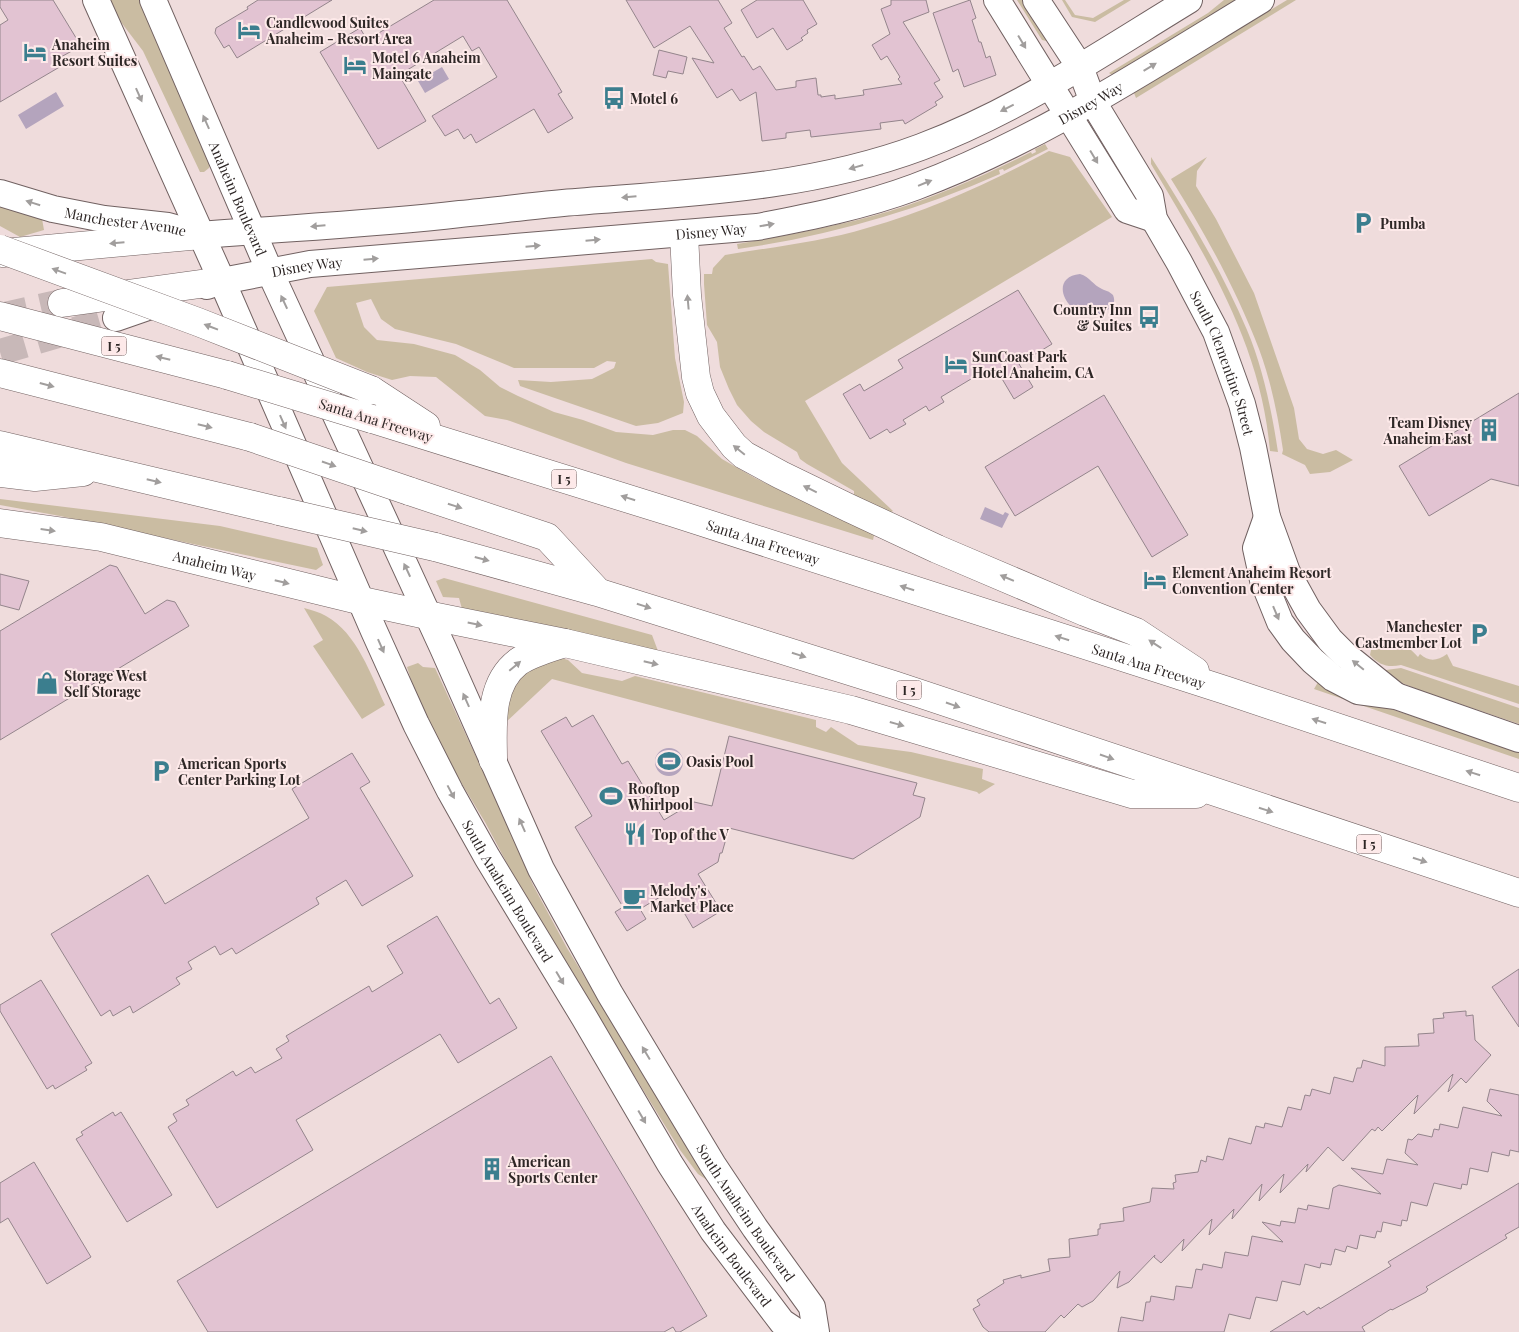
<svg xmlns="http://www.w3.org/2000/svg" width="1519" height="1332" font-family="'Playfair Display',serif">
<style>
.green{fill:#cabca2}
.water{fill:#b4a4bd}
.building{fill:#e2c3d2;stroke:#94858c}
.lines{fill:none;stroke-linecap:round;stroke-linejoin:round}
.secondary-tunnel{stroke:#c8b8b8;stroke-width:26;stroke-dasharray:26 13;stroke-linecap:butt}
.highway-tunnel{stroke:#c8b8b8;stroke-width:28;stroke-dasharray:28 14;stroke-linecap:butt}
.secondary-casing{stroke:#716161;stroke-width:28}
.primary-casing{stroke:#716161;stroke-width:29}
.highway-casing{stroke:#716161;stroke-width:29}
.secondary{stroke:#fff;stroke-width:26}
.primary{stroke:#fff;stroke-width:28}
.highway{stroke:#fff;stroke-width:28}
.highway-bridge-casing{stroke:#716161;stroke-width:29;stroke-linecap:butt}
.highway-bridge{stroke:#fff;stroke-width:28}
.oneway{fill:#a19e9d}
.labels{text-anchor:middle;dominant-baseline:central;stroke-width:4;stroke-linejoin:round;paint-order:stroke}
.shield{fill:#fde9e9;stroke:#6c6160;stroke-width:1}
.shield-label{font-size:12px;font-weight:bold;fill:#2e2726}
.poi-label{font-size:14px;font-weight:bold;fill:#2e2726;stroke:#fde9e9;text-anchor:start}
.street-label{font-size:14px;fill:#2e2726;stroke:#fde9e9}
</style>
<rect width="100%" height="100%" fill="#efdcdc"/>
<path class="green" d="M106,0h33l71,163 -1,5 -5,4h-4l-57,-121 -32,-42z
M1017,0h8l24,38 -3,3 -4,-1z
M1062,0h3l10,15 18,3 31,-18h7l-36,22 -23,-5z
M1224,0h14l-122,74 -4,1 -3,-2 99,-60z
M1287,0h9l-160,98 -2,-5z
M1045,144l3,5 -44,22 -1,-2 -4,1 1,4c-84,37 -171,62 -262,75l-1,-5c51,-9 103,-18 153,-33 48,-15 95,-36 141,-59l1,2 4,-2 -1,-3z
M1049,151l21,6 42,60 -307,184 37,62 51,48 -5,3 -34,-19v-4l-47,-27 -7,-5 -3,-7 -33,-20 -13,-11 -14,-16 -8,-16 -9,-22 -3,-25 -10,-17 -3,-41v-10h8l1,-6 12,-13c47,-8 96,-13 142,-27 64,-18 124,-46 182,-77z
M1151,157c36,56 70,112 96,173 16,38 25,82 31,122l-8,-1c-9,-108 -65,-196 -119,-287z
M1207,157l-10,14 -1,15 20,33 38,74 40,115 5,31 8,10 16,5 13,-4 17,10 -23,12 -20,2 -5,-9 -23,-11 1,-4c-5,-34 -12,-69 -24,-101 -23,-60 -54,-116 -88,-170z
M0,205l41,8 3,17 -24,7 -20,-11z
M652,259l4,3 12,2 7,94 9,44 -1,11 -25,10 -22,3 -116,-40 -2,-6 33,2 41,-3 22,-11 2,-6 -9,-1 -13,7h-80l-58,-24 -61,-15 -14,-10 -10,-20 -15,4 8,24 13,13 37,4 41,11 25,15 20,17 18,9 36,16 29,8 33,12 37,3 20,-5h12l12,6 25,23 33,19 58,28 62,25 -2,9 -247,-77 -119,-43 -22,-4 -49,-39 -26,-1 -18,4 -25,-8 -31,-14 -22,-47 13,-24z
M0,499l220,27 97,22 6,17 -7,5 -256,-54 -60,-11z
M444,578l208,57 6,16 -196,-42 -3,-11 -16,-1 -7,-16z
M304,608c7,2 15,4 22,8 31,17 45,59 59,89l-23,14 -49,-73 10,-6z
M1389,640c12,1 22,9 29,17l2,-3c9,8 17,7 27,0l6,12 66,20v18l-118,-39c-13,3 -22,0 -31,-10l1,-5 11,-7z
M551,655l17,5 14,13 40,8 13,-5 181,44v7l10,5 5,-5 27,18 53,7 72,17 -1,10 13,5 -16,10 -2,-2 -425,-113 -47,44 1,-25 15,-19 -7,-6z
M418,663l5,4 12,1 68,147 30,70 34,63 143,234 -12,-8 -18,-24 -110,-179 -26,-38 -59,-111 -37,-61 -33,-68 -8,-26z
M1401,668l118,40v16l-97,-33 -20,-8 -23,-14 7,1z
M1321,677l40,22 158,53v7l-205,-70z"/>
<path class="water" d="M442,67l7,12 -24,14 -7,-12z
M56,92l8,14 -38,23 -8,-14z
M1080,274c10,3 13,11 22,15 4,2 7,2 11,6 3,7 0,12 -7,16 -32,19 -64,-33 -26,-37z
M985,507l18,8 2,-3 4,2 -7,14 -22,-9z
M655 762a14 14 0 1 1 28 0a14 14 0 1 1-28 0Z"/>
<path class="building" d="M0,0h53l28,46 -22,12 4,7 -63,37v-77l8,-5 -8,-13z
M258,0h74l-95,58 -8,-13 -5,3 -9,-15 1,-5 32,-19 -1,-2z
M434,0h73l55,92 -4,2 15,24 -25,15 -14,-24 -58,34 -5,-9 -7,5 -6,-10 -13,7 -13,-20 65,-39 -18,-30 -7,4 -9,-15 -64,39 27,46 -48,28 -58,-97 40,-24 7,12z
M626,0h92l14,23 -8,5 18,29 2,-1 9,14 7,-4 16,24 20,-3v-6l20,-3 2,17h3v2l14,-2v4l29,-4 -1,-5 39,-6 -4,-5 2,-2 -13,-21 -6,4 -9,-15 18,-11 -9,-25 10,-4v-5h35l3,12 -26,10 37,58 -6,3 9,14 -8,5 2,3 -32,19 -2,-4 -23,3 1,6 -70,8 -1,-7 -24,3v5l-24,3 -6,-49 -16,9 -8,-12 -15,9 -25,-40 22,5 -24,-37 -36,22z
M757,0h46l14,24 -10,6 1,3 -7,5 2,2 -16,10 -14,-22 -16,10 -16,-28z
M970,0l6,18 -4,2 7,22h2l5,16 4,-2 6,19 -32,12 -6,-18 -5,3 -20,-59z
M659,50l28,7 -4,17 -15,-3 -2,7 -13,-3z
M1018,290l34,54 -33,20 14,23 -19,12 -16,-27 -7,5 -5,-7 -45,27 3,5 -15,9 -3,-5 -23,14 3,4 -16,9 -3,-4 -17,10 -27,-45 17,-10 4,7 39,-23 -5,-8z
M1519,393v93l-28,-7 -62,37 -30,-50z
M1104,395l84,140 -36,22 -54,-91 -83,50 -30,-49z
M110,565l7,2 28,47 22,-14 8,2 14,24 -189,114v-109z
M0,574l29,7 -10,29 -19,-5z
M593,715l29,49 6,-3 36,59 30,-18 18,4 17,-70 188,47 -4,12 12,3 -5,19 -67,42 -124,-31 -7,25h-2l-2,9 -20,12 23,37 -28,17 -21,-36 -6,4 -1,-2 -25,15 6,10 -19,12 -12,-19 8,-5 -48,-80 17,-11 -51,-85 25,-14 6,10z
M352,753l18,29 -10,6 53,88 -51,30 -16,-26 -30,18 3,6 -83,50 -4,-6 -12,7 -5,-9 -27,16 4,7 -16,9 4,6 -47,29 -3,-7 -17,10 -3,-6 -9,6 -50,-82 97,-59 17,29 144,-86 -17,-29z
M437,916l53,88 9,-6 18,30 -59,35 -18,-29 -144,86 17,30 -96,58 -49,-81 9,-6 -4,-7 16,-9 -3,-5 47,-29 3,5 15,-9 4,6 27,-15 -6,-9 13,-8 -3,-5 83,-50 3,6 31,-19 -16,-27z
M1519,969v58l-27,-40z
M41,980l51,83 -7,4 2,3 -32,19 -2,-4 -6,4 -47,-78v-6z
M1466,1011v5l7,-1 2,25 16,15 -25,28 -5,-5 -13,14 5,-18 -39,40 4,-19 -36,36 -4,-4 -3,4 -3,-2 -29,32 -15,-14 -22,25 2,-8 -28,29 4,-19 -25,27 3,-17 -30,35 2,-10 -25,26 3,-16 -30,32 2,-12 -23,24 -7,-6 1,-2 -26,27 -12,6 3,-17 -27,30 -11,6 -4,-3 -14,14 -3,-3 -16,17h-56l-6,-5 -10,-18 7,-4 -3,-5 27,-17 -1,-3 18,-5v3l29,-7 -2,-12 22,-2 -1,-18 29,-4v-6h2v-5l24,-3 -1,-13 27,-6 2,-14 22,1 -1,-6 3,-1 -1,-7 23,-3 3,-12 5,2 1,-6 16,4 6,-22 22,6 5,-18 8,2 1,-5 17,4 6,-20 13,3 4,-15 5,1 2,-7 18,5 4,-17 19,5 4,-14h4l2,-8 22,6v-19l34,-1 -1,-12 16,-1 -1,-14 11,-1 -1,-5z
M551,1056l156,260 -27,16h-4l-3,-5 -9,5h-456l-31,-51z
M1490,1089l29,6v57l-9,-2 -1,6 -17,-4 -4,20 -18,-4 -3,17 -5,-1 -1,5 -27,-6 -7,23 -16,-4 -4,19 -5,-1 -1,6 -18,-4 -2,10 -4,-1 -2,7 -15,-3 -3,14 -10,-3 -2,6 -10,-3 -4,16 -10,-2 -1,5 -15,-4 -5,21 -18,-4 -5,20 -21,-4 -6,22 -21,-5 -5,18h-106l3,-15 22,4 3,-19h4l1,-6 23,4 2,-14 16,2 4,-19 6,1 1,-6 19,4 3,-16 23,4 4,-20 31,6 -21,-20 18,4 1,-5 14,2 3,-15 9,2 1,-5 21,4 4,-21 6,-3 42,9 -30,-26 32,6 4,-15 31,6 -13,-12 3,-14 4,1 6,-6 14,3 2,-8 5,1 1,-6 18,4 5,-21 39,9 -15,-15z
M113,1112l2,4 6,-4 51,83 -45,27 -51,-83 7,-4 -2,-3z
M34,1162l57,95 -44,27 -39,-66 -8,5v-40z
M1519,1183v44l-14,8 2,3 -81,49 2,2 -2,3 -34,18 -1,-1 -29,18 3,5h-95l34,-21 3,4 12,-8 1,2 71,-43 -3,-4z"/>
<g class="lines">
<path class="secondary-tunnel" d="M0,352l116,-34"/>
<path class="highway-tunnel" d="M0,317l62,-14"/>
<defs>
<g id="secondary">
<path id="s1" d="M96,0l126,281 152,350 42,93 34,67 37,66 97,160 86,147 43,67 69,91 15,10"/>
<path id="s2" d="M153,0l117,272 173,376 98,221 69,125 103,171 42,63 57,79 4,25"/>
<path d="M997,0l130,210 27,9"/>
<path id="s3" d="M1036,0l44,67 13,35 57,94 4,23 25,43 37,70 26,72 11,43 14,70 20,55 21,38 22,30 14,14 52,42"/>
<path id="s4" d="M0,193l53,16 51,10 64,7 33,9c86,-7 173,-11 259,-21 34,-3 68,-8 103,-11 120,-10 243,-13 358,-56 96,-36 181,-94 268,-147"/>
<path id="s5" d="M207,286l15,-5 88,-17 447,-37c53,-10 107,-21 158,-40 123,-46 234,-119 346,-187"/>
<path d="M116,318l49,-17"/>
<path d="M1267,517l-11,31 7,32 17,42 13,18 20,21 20,17 25,13 38,5 123,43"/>
</g>
<g id="primary">
<path id="s6" d="M0,523l101,14 261,64 65,14"/>
</g>
<g id="highway">
<path d="M684,234l3,61 9,82 4,16 11,23 23,30 10,9 37,20 68,33 88,41 148,63 51,20 59,39"/>
<path d="M3,253l198,-18"/>
<path d="M62,303l160,-22"/>
<path d="M0,316l227,59"/>
<path d="M0,373l250,64"/>
<path d="M371,390l55,36"/>
<path id="s7" d="M372,419l302,94 551,177 294,98"/>
<path d="M0,445l279,66"/>
<path d="M0,473l35,4 48,-5"/>
<path d="M409,491l138,46 50,54"/>
<path d="M435,547l162,45 297,93 625,208"/>
<path d="M427,615l138,28 286,67 281,84h64"/>
<path d="M493,760c0,-33 -5,-75 25,-98 13,-9 32,-14 47,-19"/>
</g>
</defs>
<use href="#secondary" class="secondary-casing"/>
<use href="#primary" class="primary-casing"/>
<use href="#highway" class="highway-casing"/>
<use href="#secondary" class="secondary"/>
<use href="#primary" class="primary"/>
<use href="#highway" class="highway"/>
<defs>
<path id="highway-bridge" d="M0,249l198,73 173,68
M227,375l145,44
M250,437l159,54
M279,511l156,36"/>
</defs>
<use href="#highway-bridge" class="highway-bridge-casing"/>
<use href="#highway-bridge" class="highway-bridge"/>
</g>
<defs><path id="oneway-solid" d="M-6-.8H1V-3.2L6.5 0L1 3.2V.8H-6Z" transform="scale(1.25)"/></defs>
<g class="oneway">
<use href="#oneway-solid" transform="translate(1022 42) rotate(59)"/>
<use href="#oneway-solid" transform="translate(1150 67) rotate(-31)"/>
<use href="#oneway-solid" transform="translate(139 95) rotate(66)"/>
<use href="#oneway-solid" transform="translate(1007 108) rotate(153)"/>
<use href="#oneway-solid" transform="translate(206 122) rotate(-114)"/>
<use href="#oneway-solid" transform="translate(1094 157) rotate(59)"/>
<use href="#oneway-solid" transform="translate(856 167) rotate(164)"/>
<use href="#oneway-solid" transform="translate(925 183) rotate(-22)"/>
<use href="#oneway-solid" transform="translate(629 197) rotate(175)"/>
<use href="#oneway-solid" transform="translate(33 203) rotate(-163)"/>
<use href="#oneway-solid" transform="translate(767 225) rotate(-10)"/>
<use href="#oneway-solid" transform="translate(318 226) rotate(175)"/>
<use href="#oneway-solid" transform="translate(593 240) rotate(-5)"/>
<use href="#oneway-solid" transform="translate(117 243) rotate(175)"/>
<use href="#oneway-solid" transform="translate(533 246) rotate(-5)"/>
<use href="#oneway-solid" transform="translate(371 259) rotate(-5)"/>
<use href="#oneway-solid" transform="translate(59 271) rotate(-160)"/>
<use href="#oneway-solid" transform="translate(284 302) rotate(-115)"/>
<use href="#oneway-solid" transform="translate(688 302) rotate(-95)"/>
<use href="#oneway-solid" transform="translate(211 327) rotate(-159)"/>
<use href="#oneway-solid" transform="translate(163 358) rotate(-166)"/>
<use href="#oneway-solid" transform="translate(47 385) rotate(15)"/>
<use href="#oneway-solid" transform="translate(283 422) rotate(66)"/>
<use href="#oneway-solid" transform="translate(205 426) rotate(14)"/>
<use href="#oneway-solid" transform="translate(739 450) rotate(-141)"/>
<use href="#oneway-solid" transform="translate(329 464) rotate(19)"/>
<use href="#oneway-solid" transform="translate(154 481) rotate(13)"/>
<use href="#oneway-solid" transform="translate(810 489) rotate(-154)"/>
<use href="#oneway-solid" transform="translate(628 498) rotate(-163)"/>
<use href="#oneway-solid" transform="translate(455 506) rotate(18)"/>
<use href="#oneway-solid" transform="translate(48 530) rotate(8)"/>
<use href="#oneway-solid" transform="translate(360 530) rotate(13)"/>
<use href="#oneway-solid" transform="translate(482 559) rotate(15)"/>
<use href="#oneway-solid" transform="translate(407 570) rotate(-115)"/>
<use href="#oneway-solid" transform="translate(1007 578) rotate(-157)"/>
<use href="#oneway-solid" transform="translate(282 582) rotate(14)"/>
<use href="#oneway-solid" transform="translate(907 588) rotate(-162)"/>
<use href="#oneway-solid" transform="translate(644 606) rotate(17)"/>
<use href="#oneway-solid" transform="translate(1276 613) rotate(67)"/>
<use href="#oneway-solid" transform="translate(475 624) rotate(12)"/>
<use href="#oneway-solid" transform="translate(1062 638) rotate(-162)"/>
<use href="#oneway-solid" transform="translate(1155 644) rotate(-147)"/>
<use href="#oneway-solid" transform="translate(381 646) rotate(66)"/>
<use href="#oneway-solid" transform="translate(799 655) rotate(18)"/>
<use href="#oneway-solid" transform="translate(651 663) rotate(13)"/>
<use href="#oneway-solid" transform="translate(1358 665) rotate(-141)"/>
<use href="#oneway-solid" transform="translate(515 666) rotate(-40)"/>
<use href="#oneway-solid" transform="translate(466 700) rotate(-114)"/>
<use href="#oneway-solid" transform="translate(953 705) rotate(19)"/>
<use href="#oneway-solid" transform="translate(1319 721) rotate(-162)"/>
<use href="#oneway-solid" transform="translate(897 724) rotate(16)"/>
<use href="#oneway-solid" transform="translate(1107 757) rotate(19)"/>
<use href="#oneway-solid" transform="translate(1473 773) rotate(-162)"/>
<use href="#oneway-solid" transform="translate(451 792) rotate(62)"/>
<use href="#oneway-solid" transform="translate(1266 810) rotate(18)"/>
<use href="#oneway-solid" transform="translate(522 825) rotate(-114)"/>
<use href="#oneway-solid" transform="translate(1420 860) rotate(18)"/>
<use href="#oneway-solid" transform="translate(560 978) rotate(59)"/>
<use href="#oneway-solid" transform="translate(646 1053) rotate(-121)"/>
<use href="#oneway-solid" transform="translate(642 1117) rotate(60)"/>
</g>
<defs>
<symbol id="hotel-bare" viewBox="-9 -9 18 18"><path d="M-6-4.5h1.5V1H6V5H4.5V3h-9V5H-6ZM-4 0a1.8 1.8 0 1 1 3.6 0ZM.5 0V-2.5h3Q6-2.5 6 0Z" fill="#3b7e8e" stroke="#fde9e9" stroke-width="2.5" paint-order="stroke"/></symbol>
<symbol id="bus-bare" viewBox="-9 -9 18 18"><path d="M-5-6H5V4H4V6H2V4H-2V6H-4V4H-5ZM-3.5-4V0h7V-4ZM-3.5 1.2v1.5H-2V1.2ZM2 1.2v1.5H3.5V1.2Z" fill="#3b7e8e" stroke="#fde9e9" stroke-width="2.5" paint-order="stroke"/></symbol>
<symbol id="parking-bare" viewBox="-9 -9 18 18"><path d="M-3.5-5.5H1a3.5 3.5 0 0 1 0 7H-1V5.5H-3.5ZM-1-3.4V-.6H.8a1.4 1.4 0 0 0 0-2.8Z" fill="#3b7e8e" stroke="#fde9e9" stroke-width="2.5" paint-order="stroke"/></symbol>
<symbol id="building-bare" viewBox="-9 -9 18 18"><path d="M-4-6H4V6H1V3H-1V6H-4ZM-2.5-4.3h1.7v1.8h-1.7ZM.8-4.3h1.7v1.8H.8ZM-2.5-1h1.7V.8h-1.7ZM.8-1h1.7V.8H.8Z" fill="#3b7e8e" stroke="#fde9e9" stroke-width="2.5" paint-order="stroke"/></symbol>
<symbol id="shop-bare" viewBox="-9 -9 18 18"><path d="M-5-2.5h2.3a2.7 3.5 0 0 1 5.4 0H5L5.5 6h-11ZM-1.5-2.5h3a1.5 2.3 0 0 0-3 0Z" fill="#3b7e8e" stroke="#fde9e9" stroke-width="2.5" paint-order="stroke"/></symbol>
<symbol id="stadium-bare" viewBox="-9 -9 18 18"><path d="M0-5a6.5 5 0 1 0 0 10a6.5 5 0 1 0 0-10ZM-3.5-1.8h7v3.6h-7Z" fill="#3b7e8e" stroke="#fde9e9" stroke-width="2.5" paint-order="stroke"/></symbol>
<symbol id="restaurant-bare" viewBox="-9 -9 18 18"><path d="M-5-6h1v4h1v-4h1v4h1v-4h1v5L-1.5 .5V6h-2V.5L-5-1ZM5-6V6H3V1.5H1.5Q1.5-4 5-6Z" fill="#3b7e8e" stroke="#fde9e9" stroke-width="2.5" paint-order="stroke"/></symbol>
<symbol id="cafe-bare" viewBox="-9 -9 18 18"><path d="M-5.5-4.5H6V0H3Q3 3.5 0 3.5H-2.5Q-5.5 3.5-5.5 0ZM3-3.2v2h1.7v-2ZM-6 4.5H4V6H-6Z" fill="#3b7e8e" stroke="#fde9e9" stroke-width="2.5" paint-order="stroke"/></symbol>
</defs>
<g fill-rule="evenodd">
<use href="#hotel-bare" x="233" y="14" width="32" height="32"/>
<use href="#hotel-bare" x="19" y="36" width="32" height="32"/>
<use href="#hotel-bare" x="339" y="49" width="32" height="32"/>
<use href="#bus-bare" x="598" y="82" width="32" height="32"/>
<use href="#parking-bare" x="1347" y="207" width="32" height="32"/>
<use href="#bus-bare" x="1133" y="301" width="32" height="32"/>
<use href="#hotel-bare" x="940" y="348" width="32" height="32"/>
<use href="#building-bare" x="1473" y="414" width="32" height="32"/>
<use href="#hotel-bare" x="1139" y="564" width="32" height="32"/>
<use href="#parking-bare" x="1463" y="618" width="32" height="32"/>
<use href="#shop-bare" x="31" y="667" width="32" height="32"/>
<use href="#stadium-bare" x="653" y="745" width="32" height="32"/>
<use href="#parking-bare" x="145" y="755" width="32" height="32"/>
<use href="#stadium-bare" x="595" y="780" width="32" height="32"/>
<use href="#restaurant-bare" x="619" y="818" width="32" height="32"/>
<use href="#cafe-bare" x="618" y="882" width="32" height="32"/>
<use href="#building-bare" x="476" y="1153" width="32" height="32"/>
</g>
<g class="labels">
<g class="shield">
<rect x="101.5" y="336.5" width="25" height="19" rx="4"/>
<rect x="551.5" y="469.5" width="25" height="19" rx="4"/>
<rect x="896.5" y="680.5" width="25" height="19" rx="4"/>
<rect x="1356.5" y="834.5" width="25" height="19" rx="4"/>
</g>
<g class="shield-label">
<text x="114" y="346">I 5</text>
<text x="564" y="479">I 5</text>
<text x="909" y="690">I 5</text>
<text x="1369" y="844">I 5</text>
</g>
<g class="poi-label">
<text x="266" y="22">Candlewood Suites<tspan x="266" dy="16">Anaheim - Resort Area</tspan></text>
<text x="52" y="44">Anaheim<tspan x="52" dy="16">Resort Suites</tspan></text>
<text x="372" y="57">Motel 6 Anaheim<tspan x="372" dy="16">Maingate</tspan></text>
<text x="630" y="98">Motel 6</text>
<text x="1380" y="223">Pumba</text>
<text x="1132" y="309" text-anchor="end">Country Inn<tspan x="1132" dy="16">&amp; Suites</tspan></text>
<text x="972" y="356">SunCoast Park<tspan x="972" dy="16">Hotel Anaheim, CA</tspan></text>
<text x="1472" y="422" text-anchor="end">Team Disney<tspan x="1472" dy="16">Anaheim East</tspan></text>
<text x="1172" y="572">Element Anaheim Resort<tspan x="1172" dy="16">Convention Center</tspan></text>
<text x="1462" y="626" text-anchor="end">Manchester<tspan x="1462" dy="16">Castmember Lot</tspan></text>
<text x="64" y="675">Storage West<tspan x="64" dy="16">Self Storage</tspan></text>
<text x="686" y="761">Oasis Pool</text>
<text x="178" y="763">American Sports<tspan x="178" dy="16">Center Parking Lot</tspan></text>
<text x="628" y="788">Rooftop<tspan x="628" dy="16">Whirlpool</tspan></text>
<text x="652" y="834">Top of the V</text>
<text x="650" y="890">Melody's<tspan x="650" dy="16">Market Place</tspan></text>
<text x="508" y="1161">American<tspan x="508" dy="16">Sports Center</tspan></text>
</g>
<g class="street-label">
<text stroke="none"><textPath href="#s5" startOffset="912">Disney Way</textPath></text>
<text stroke="none"><textPath href="#s2" startOffset="216">Anaheim Boulevard</textPath></text>
<text stroke="none"><textPath href="#s4" startOffset="129">Manchester Avenue</textPath></text>
<text stroke="none"><textPath href="#s5" startOffset="508">Disney Way</textPath></text>
<text stroke="none"><textPath href="#s5" startOffset="102">Disney Way</textPath></text>
<text stroke="none"><textPath href="#s3" startOffset="411">South Clementine Street</textPath></text>
<text transform="translate(376 420) rotate(17)">Santa Ana Freeway</text>
<text stroke="none"><textPath href="#s7" startOffset="410">Santa Ana Freeway</textPath></text>
<text stroke="none"><textPath href="#s6" startOffset="219">Anaheim Way</textPath></text>
<text stroke="none"><textPath href="#s7" startOffset="815">Santa Ana Freeway</textPath></text>
<text stroke="none"><textPath href="#s1" startOffset="982">South Anaheim Boulevard</textPath></text>
<text stroke="none"><textPath href="#s2" startOffset="1352">South Anaheim Boulevard</textPath></text>
<text stroke="none"><textPath href="#s1" startOffset="1410">Anaheim Boulevard</textPath></text>
</g>
</g>
</svg>
